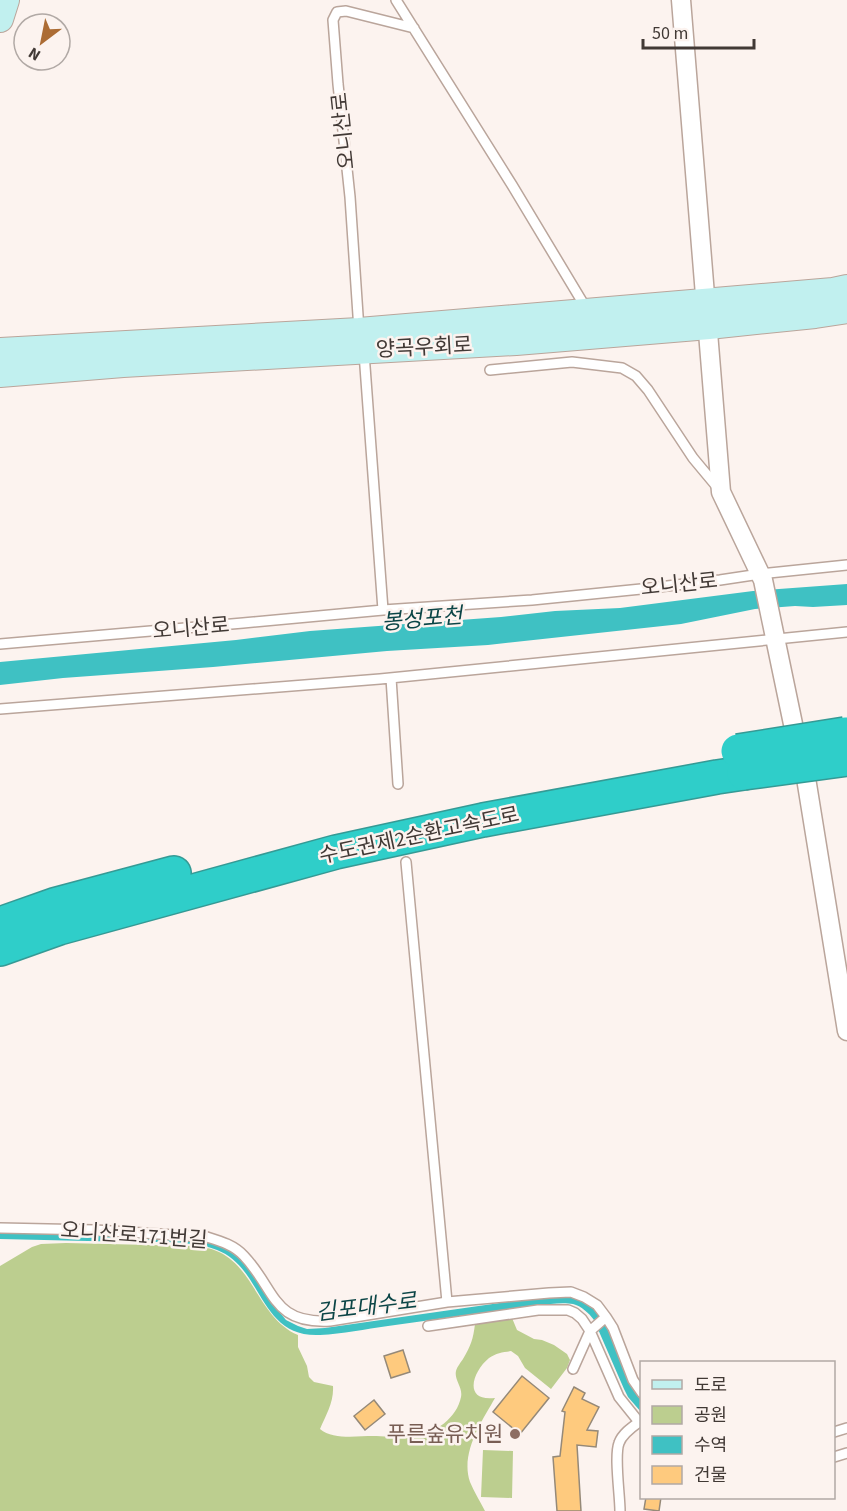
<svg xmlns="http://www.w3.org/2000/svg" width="847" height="1511" font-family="'Source Sans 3','Noto Sans KR',sans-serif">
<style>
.green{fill:#bcce8f}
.water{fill:#3fc1c3}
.building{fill:#feca7e;stroke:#958978;stroke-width:1.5}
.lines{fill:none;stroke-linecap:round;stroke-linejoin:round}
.lane-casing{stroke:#baa59b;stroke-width:12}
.street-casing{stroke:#baa59b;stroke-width:21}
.secondary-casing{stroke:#baa59b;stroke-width:28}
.highway-casing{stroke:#359a95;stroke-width:36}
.lane{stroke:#fff;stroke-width:9}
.street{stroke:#fff;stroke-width:18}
.secondary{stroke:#c1f0ef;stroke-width:26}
.highway{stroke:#2fcec9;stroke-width:33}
.highway-bridge-casing{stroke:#359a95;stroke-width:36;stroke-linecap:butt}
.highway-bridge{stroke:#2fcec9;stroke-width:33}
.education-dot{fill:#8d6e63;stroke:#fcf3ef;stroke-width:2}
.labels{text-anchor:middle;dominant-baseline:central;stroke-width:5;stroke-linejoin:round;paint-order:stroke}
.street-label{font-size:21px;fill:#413935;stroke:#fcf3ef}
.education-label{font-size:21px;fill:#785e54;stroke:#fcf3ef;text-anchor:end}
.water-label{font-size:22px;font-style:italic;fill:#0b4546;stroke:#fcf3ef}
</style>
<rect width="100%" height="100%" fill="#fcf3ef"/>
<path class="green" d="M66,1243l126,3c10,1 19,2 27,6 36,17 40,66 79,83v12l9,19 2,11 5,5 19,4c1,16 -7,29 -13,43 13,11 37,7 53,7 12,0 32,3 42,1 20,-4 42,-19 46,-40 2,-10 -7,-17 -5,-26 1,-4 5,-9 7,-12 8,-14 10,-19 12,-35l37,-6 5,12 17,9 8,1 12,5 13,9 3,6 -3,8 -16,21 -26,-21 -7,-12 -7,-5c-8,1 -15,2 -22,7 -17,14 -26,44 6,40 -13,23 -35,55 -25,84 4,10 10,19 15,29h-485v-245l32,-19 9,-3z
M483,1450l30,1 -1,47 -31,-1z"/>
<path class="water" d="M847,584v21l-34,2 -18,-1 -40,3 -74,15 -193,21 -101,6 -174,16 -150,11 -63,7v-23l236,-22 74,-9 191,-14 54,-6 65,-3 133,-17z
M0,1232l129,3 85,7 23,12 11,12 24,37 14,17 12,6 9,3 18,-1 189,-27 45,-5 15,1 8,3 17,13 10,19 18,46 14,21v13l-13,-15 -4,-8 -30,-69c-5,-7 -13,-14 -21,-16 -15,-3 -43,3 -59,5 -42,5 -84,11 -126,17 -23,3 -45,8 -68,9 -62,3 -56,-67 -103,-85 -22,-9 -60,-8 -85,-8 -44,-1 -88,-2 -132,-3z"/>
<path class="building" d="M403,1350l7,22 -19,6 -7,-22z
M522,1376l27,22 -29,36 -27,-22z
M574,1387l11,6 -3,6 17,8 -12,23 11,1 -2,16 -19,-2 4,66h-24l-4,-54 7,-1 5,-44 -3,-1z
M374,1400l11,14 -20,16 -11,-14z
M646,1497h15l-2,14 -15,-2z"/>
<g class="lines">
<defs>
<path id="lane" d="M396,0l116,185 74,123
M359,330l-9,-133 -12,-113 -5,-64 4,-8 9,-1 68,17
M364,353l19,257
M490,370l82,-8 50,6 14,8 12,14 45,68 25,30
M0,644l243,-21 140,-13 149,-10 109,-11 79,-9 40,-6 87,-9
M391,678l7,106
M0,709l380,-30 467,-47
M406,862l41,440
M0,1228l95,2 112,7c13,4 27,8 37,19 32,34 28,68 86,65l117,-19 102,-9 22,-1 13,5 13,8 9,12 7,11 20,52 9,13
M428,1326l110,-16h30l7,3 7,6 8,12 29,66 20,25 3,-2
M573,1369l17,-38 16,-14
M834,1432l13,-4
M834,1457l13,-4
M620,1511c0,-16 -6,-55 -1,-68 3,-9 13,-16 20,-21l3,1"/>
<path id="street" d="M681,0l40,492 42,88 30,144
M806,778l41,253"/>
<path id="secondary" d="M0,19l6,-19
M0,351l359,-20 474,-40 14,-3
M0,374l123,-10 393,-22 193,-16 106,-11 32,-5"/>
<path id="highway" d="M0,924l54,-19 120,-32
M0,949l59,-21 277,-76 147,-32 234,-43 27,-4"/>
</defs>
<use href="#lane" class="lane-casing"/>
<use href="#street" class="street-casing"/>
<use href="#secondary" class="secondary-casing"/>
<use href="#highway" class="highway-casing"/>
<use href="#lane" class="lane"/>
<use href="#street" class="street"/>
<use href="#secondary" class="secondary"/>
<use href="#highway" class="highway"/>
<defs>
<path id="highway-bridge" d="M738,751l107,-17
M744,773l103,-14"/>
</defs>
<use href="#highway-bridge" class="highway-bridge-casing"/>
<use href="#highway-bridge" class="highway-bridge"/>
</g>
<circle class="education-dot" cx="515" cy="1434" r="6"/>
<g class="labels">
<g class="street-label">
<text transform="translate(343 131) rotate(-96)">오니산로</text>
<text transform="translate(424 347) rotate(-3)">양곡우회로</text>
<text transform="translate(679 584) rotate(-6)">오니산로</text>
<text transform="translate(191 628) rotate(-5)">오니산로</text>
<text transform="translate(419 835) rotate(-12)">수도권제2순환고속도로</text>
<text transform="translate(134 1235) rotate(4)">오니산로171번길</text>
</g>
<g class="education-label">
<text x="503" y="1434">푸른숲유치원</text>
</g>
<g class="water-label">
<text transform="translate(422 619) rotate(-5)">봉성포천</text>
<text transform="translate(366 1307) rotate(-7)">김포대수로</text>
</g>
</g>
<rect x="640" y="1361" width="195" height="138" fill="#fcf3ef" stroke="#b1a9a5" stroke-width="1.5"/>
<rect x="652" y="1380" width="30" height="9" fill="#c1f0ef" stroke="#b1a9a5" stroke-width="1.5"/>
<text x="694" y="1391" font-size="18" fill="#413935">도로</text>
<rect x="652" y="1406" width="30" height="18" fill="#bcce8f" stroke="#b1a9a5" stroke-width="1.5"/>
<text x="694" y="1421" font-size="18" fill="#413935">공원</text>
<rect x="652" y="1436" width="30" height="18" fill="#3fc1c3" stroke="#b1a9a5" stroke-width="1.5"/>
<text x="694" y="1451" font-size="18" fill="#413935">수역</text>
<rect x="652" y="1466" width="30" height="18" fill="#feca7e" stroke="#b1a9a5" stroke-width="1.5"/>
<text x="694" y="1481" font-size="18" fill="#413935">건물</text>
<g transform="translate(42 42) rotate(212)"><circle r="28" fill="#fcf3ef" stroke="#b1a9a5" stroke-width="1.5"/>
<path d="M0-4.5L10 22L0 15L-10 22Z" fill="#ac6c34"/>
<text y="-9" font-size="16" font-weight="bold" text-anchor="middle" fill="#413935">N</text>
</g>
<path d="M643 39v9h111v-9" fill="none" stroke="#413935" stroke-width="3"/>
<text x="652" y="39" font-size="18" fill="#413935" stroke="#fcf3ef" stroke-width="4.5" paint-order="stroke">50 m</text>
</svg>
